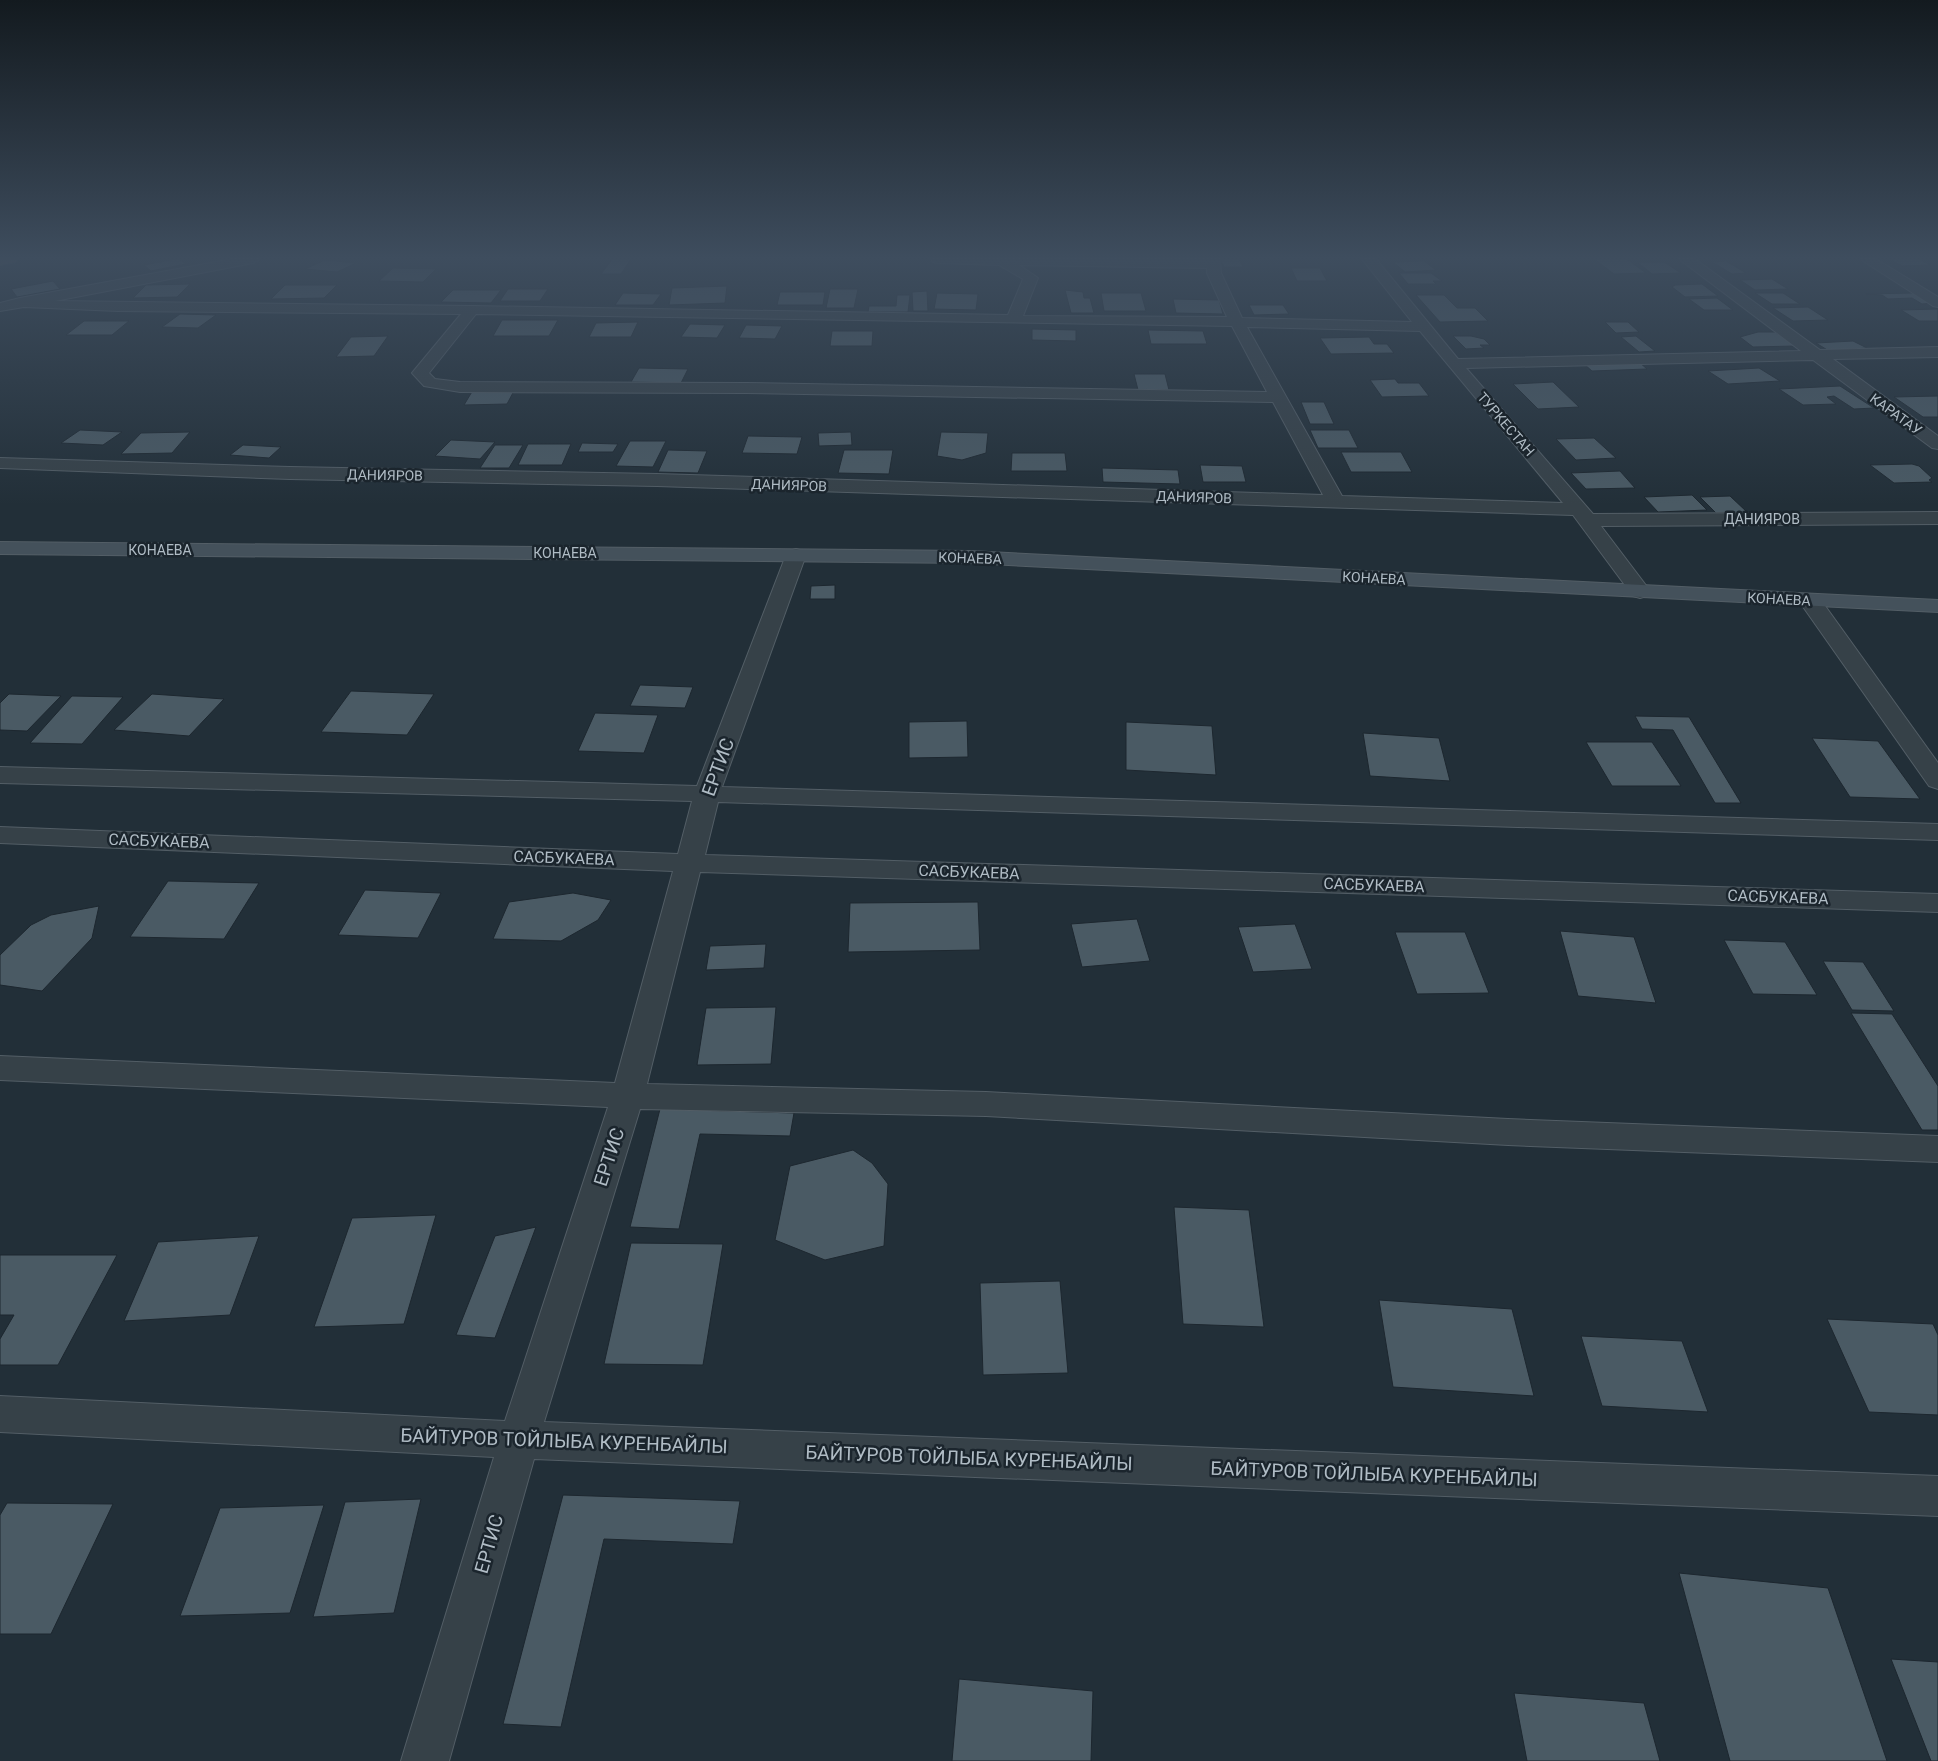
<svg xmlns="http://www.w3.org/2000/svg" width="1938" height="1761" font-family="Roboto,sans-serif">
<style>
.building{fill:#4a5a64;stroke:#1d272f}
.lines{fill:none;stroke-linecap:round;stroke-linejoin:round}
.street-casing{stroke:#535e66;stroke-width:2}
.secondary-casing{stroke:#535e66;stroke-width:2}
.highway-casing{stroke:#404b53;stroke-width:2}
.street{fill:#364148;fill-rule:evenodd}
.secondary{fill:#44515b;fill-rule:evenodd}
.highway{fill:#6e5f53;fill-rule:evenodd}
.labels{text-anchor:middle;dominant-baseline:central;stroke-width:5;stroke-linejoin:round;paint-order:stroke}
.far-street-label{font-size:14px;fill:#b0bcc5;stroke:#1b252d}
.street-label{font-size:16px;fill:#b0bcc5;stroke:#1b252d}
.near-street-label{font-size:19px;fill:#b0bcc5;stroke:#1b252d}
</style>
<rect width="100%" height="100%" fill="#222f38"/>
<path class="building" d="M175,259h4l7,5 -35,7 -7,-6z
M554,259h77l-10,15h-20l10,-13z
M1220,259h19l4,8h-19z
M1594,259h33l19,14 -32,1z
M1889,259h30l11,6 -28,1z
M325,260l31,3 -19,9 -32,-3z
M1424,261l12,9 -31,2 -12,-10z
M1726,261l20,12 -14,1 -20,-12z
M1637,262h27l17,11 -29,1z
M393,268l43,1 -13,13 -44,-1z
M1291,268h29l7,13h-30z
M1399,273h32l11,8h-9l3,3h-28z
M1772,279l16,10 -33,1 -15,-10z
M53,281l7,8 -43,8 -6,-8z
M190,284l-13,13 -44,1 13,-13z
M1702,284l16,12 -33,1 -13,-10 3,-2z
M285,285h52l-13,13 -53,1z
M727,286l-2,17 -56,2 3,-17z
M508,289h40l-8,12h-40z
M830,289h28l-4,19h-28z
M453,290h48l-10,13 -50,-1z
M1065,290l18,2 1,6h6l4,15h-23z
M927,291l1,20h-15l-1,-19z
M780,292h45l-2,13h-46z
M623,293l38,1 -8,11h-38z
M937,293l41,1 -2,16 -42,-1z
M1101,293h40l5,18h-42z
M1755,293h28l17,11h-28z
M1913,293l19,10 -10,1 -10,-6 -24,1 -6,-4 -16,-1z
M897,295h13l-2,17h-40l1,-6h27z
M1416,295h28l13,13h18l13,13 -48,1z
M1717,298l16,12h-29l-15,-11z
M1173,299l46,1 4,14 -47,-1z
M1249,305h34l6,9 -35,1z
M1808,307l20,13 -35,1 -20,-13z
M1938,309v12h-19l-18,-11z
M180,314l36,1 -18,13 -36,-1z
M502,320h56l-9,16h-56z
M84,321h45l-17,14h-46z
M638,322l-7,15h-42l7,-14z
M1605,322h23l11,10 -23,1z
M690,324l35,1 -8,13 -36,-1z
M746,325l36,1 -7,13 -36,-1z
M1032,329l44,1v11l-44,-1z
M1148,330l55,1 4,13h-56z
M832,331h41l-1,15h-42z
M1758,332h17l20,14 -42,1 -13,-10z
M388,336l-14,20 -38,1 15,-20z
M1453,336h18l13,3 6,6h-10l4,3 -18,1z
M1636,336l19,15 -16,1 -18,-15z
M1369,337l5,7h13l7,9 -63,1 -11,-16z
M1853,341l14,7 -38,3 -13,-8z
M1639,362l8,7 -55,2 -8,-7z
M639,368l49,1 -7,14 -50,-1z
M1759,368l21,13 -52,3 -20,-13z
M1134,374h31l4,16h-31z
M1395,379l3,4h21l10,13 -47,1 -12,-17z
M1553,382l26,25 -41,2 -25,-25z
M1840,386l34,22 -20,1 -20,-13 -7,1 9,7 -33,1 -24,-16z
M515,389l-8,15 -43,1 9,-15z
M1938,396v21h-15l-29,-20z
M1301,402h23l10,22h-24z
M80,430l42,2 -19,13 -42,-2z
M1310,430h39l9,18h-40z
M190,432l-18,21 -51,1 20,-21z
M851,432l1,13 -33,1 -1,-13z
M941,432l47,1 -2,20 -24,7 -25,-4z
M748,436l54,1 -5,17 -55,-1z
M1594,438l22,20 -40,2 -20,-21z
M451,440l44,2 -15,17 -45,-3z
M630,441h36l-13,26 -37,-1z
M582,443l36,1 -5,8h-35z
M528,444h43l-9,21h-44z
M243,445l38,2 -12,11 -39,-3z
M495,445h28l-14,23h-29z
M668,450l39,1 -9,22 -40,-1z
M844,450h49l-4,24 -51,-1z
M1341,452h60l11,20h-61z
M1012,453h53l2,18h-56z
M1912,464l7,2 13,12 -3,2 3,2 -38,1 -24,-18z
M1200,465l42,1 4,16h-43z
M1102,468l76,2 2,14 -77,-2z
M1620,471l15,17 -49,1 -15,-16z
M1692,495l15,15 -49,2 -14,-15z
M1730,496l17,16 -31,1 -16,-16z
M835,585v14h-25l1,-13z
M640,685l53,2 -8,21 -55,-2z
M351,691l83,3 -27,41 -86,-3z
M9,694l52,2 -34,35 -27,-1v-27z
M152,694l72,5 -35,37 -75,-6z
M72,696l51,1 -41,47 -52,-1z
M595,713l63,2 -14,38 -66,-2z
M1635,716l54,1 52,86h-26l-42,-73 -31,-1z
M967,721l1,36 -59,1v-36z
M1126,722l86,4 4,49 -90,-5z
M1363,733l76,5 11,43 -80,-5z
M1812,738l66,3 42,58 -70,-2z
M1586,742h66l29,44h-69z
M168,881l91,2 -35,56 -94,-2z
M365,890l76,3 -23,45 -80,-3z
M573,893l38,7 -13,20 -37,21 -68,-2 16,-37z
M978,902l2,48 -132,2 2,-49z
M99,906l-7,32 -50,53 -42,-6v-30l31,-30 20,-10z
M1137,919l13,42 -68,6 -11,-43z
M1295,924l17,45 -59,3 -15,-45z
M1560,931l74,6 22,66 -78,-7z
M1395,932h70l24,61 -72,1z
M1724,940l61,2 32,53 -64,-1z
M766,944l-2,24 -58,2 4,-24z
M1823,961l40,1 31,49 -42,-1z
M776,1007l-5,57 -74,1 9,-57z
M1851,1013l41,1 46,72v44h-16z
M660,1109l134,4 -4,23 -90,-2 -21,95 -49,-2z
M853,1150l19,13 16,21 -4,62 -59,14 -50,-20 15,-74z
M1174,1207l75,3 15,117 -81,-3z
M436,1215l-32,109 -90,3 38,-109z
M536,1227l-41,111 -39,-3 39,-99z
M259,1236l-29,79 -106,6 34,-79z
M631,1243l92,1 -20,121 -99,-1z
M0,1255h117l-59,110h-58v-26l14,-24h-14z
M1060,1281l8,92 -85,2 -3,-92z
M1379,1300l133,9 22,87 -141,-9z
M1827,1319l106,5 5,11v80l-69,-3z
M1581,1336l101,5 26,71 -106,-6z
M563,1495l177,6 -7,43 -129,-5 -43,188 -58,-3z
M421,1499l-27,114 -81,4 32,-115z
M7,1503l106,1 -62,130h-51v-119z
M324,1505l-34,108 -110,3 40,-108z
M1679,1573l149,15 59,173h-157z
M1891,1659l47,3v99h-7z
M959,1679l134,12 -2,70h-139z
M1514,1693l130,10 16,58h-133z"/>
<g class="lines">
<defs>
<path id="street" d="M232,259h28l-7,4 -198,38 417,5 536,9 15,-36 -24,-14 -61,-2 -5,-1 -2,-3h289l1,14 21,45 170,4 -50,-63h14l82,100 343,-8 -122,-92h16l125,91 118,-3v10l-105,2 105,77v13l-6,-1 -119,-88 -347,8 127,146 345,-2v12l-337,2 50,66 -4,4 -7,2 -7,-2 -60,-81 -916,-29 -367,-7 -290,-11v-10l290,9 367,7 666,21 -50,-93 -527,-9 -286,-1 -36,-6 -12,-13 49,-59 -343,-3 -94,-4 -24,4v-8l20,-5zM1019,265l188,3v5l20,44 -204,-1 15,-38zM476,314l756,12 35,66 -521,-9 -286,-1 -25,-3 -6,-6zM1247,327l173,4 143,172 -221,-7z
M1860,259h16l62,38v10l-5,-1z
M796,549l7,2 3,4 -84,232 1216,37v16l-1220,-38 -13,53 1233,39v18l-1238,-40 -53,212 339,8 522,27 430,17v26l-430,-17 -522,-29 -346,-7 -96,313 1394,54v40l-1404,-57 -85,302h-48l93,-304 -494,-25v-36l505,25 103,-314 -608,-27v-24l615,27 58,-212 -673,-28v-16l678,27 14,-53 -692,-18v-16l697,19 89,-231 3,-4z
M1810,595l8,1 120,167v26l-9,-3 -130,-185 3,-5z"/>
<path id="secondary" d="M0,542l969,9 969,49v12l-969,-49 -969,-9z"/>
<path id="highway" d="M0,259h18l-2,3 -16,3z"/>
</defs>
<use href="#street" class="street-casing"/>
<use href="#secondary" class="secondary-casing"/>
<use href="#highway" class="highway-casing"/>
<use href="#street" class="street"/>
<use href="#secondary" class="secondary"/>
<use href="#highway" class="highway"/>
</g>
<linearGradient id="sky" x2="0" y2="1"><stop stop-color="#131a1f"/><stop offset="0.51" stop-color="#3e4d5e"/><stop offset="1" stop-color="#3e4d5e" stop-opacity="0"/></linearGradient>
<rect width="1938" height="505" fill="url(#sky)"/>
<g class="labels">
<g class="far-street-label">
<text transform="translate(1896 414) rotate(36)">КАРАТАУ</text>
<text transform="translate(1506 424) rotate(49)">ТУРКЕСТАН</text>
<text transform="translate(385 475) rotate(1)">ДАНИЯРОВ</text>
<text transform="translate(789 485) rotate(2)">ДАНИЯРОВ</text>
<text transform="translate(1194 497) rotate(2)">ДАНИЯРОВ</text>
<text x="1762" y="519">ДАНИЯРОВ</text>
<text x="160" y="550">КОНАЕВА</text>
<text x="565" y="553">КОНАЕВА</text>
<text transform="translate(970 558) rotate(2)">КОНАЕВА</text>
<text transform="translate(1374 578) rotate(3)">КОНАЕВА</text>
<text transform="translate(1779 599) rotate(3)">КОНАЕВА</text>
</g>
<g class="street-label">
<text transform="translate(159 841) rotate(2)">САСБУКАЕВА</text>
<text transform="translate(564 858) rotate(2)">САСБУКАЕВА</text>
<text transform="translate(969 872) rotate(2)">САСБУКАЕВА</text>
<text transform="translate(1374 885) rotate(2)">САСБУКАЕВА</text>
<text transform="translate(1778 897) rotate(2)">САСБУКАЕВА</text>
</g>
<g class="near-street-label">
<text transform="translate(718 767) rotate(-70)">ЕРТИС</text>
<text transform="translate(609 1157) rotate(-72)">ЕРТИС</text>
<text transform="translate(564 1441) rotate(2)">БАЙТУРОВ ТОЙЛЫБА КУРЕНБАЙЛЫ</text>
<text transform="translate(969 1458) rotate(2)">БАЙТУРОВ ТОЙЛЫБА КУРЕНБАЙЛЫ</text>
<text transform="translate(1374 1474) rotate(2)">БАЙТУРОВ ТОЙЛЫБА КУРЕНБАЙЛЫ</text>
<text transform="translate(489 1544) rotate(-74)">ЕРТИС</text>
</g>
</g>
</svg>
